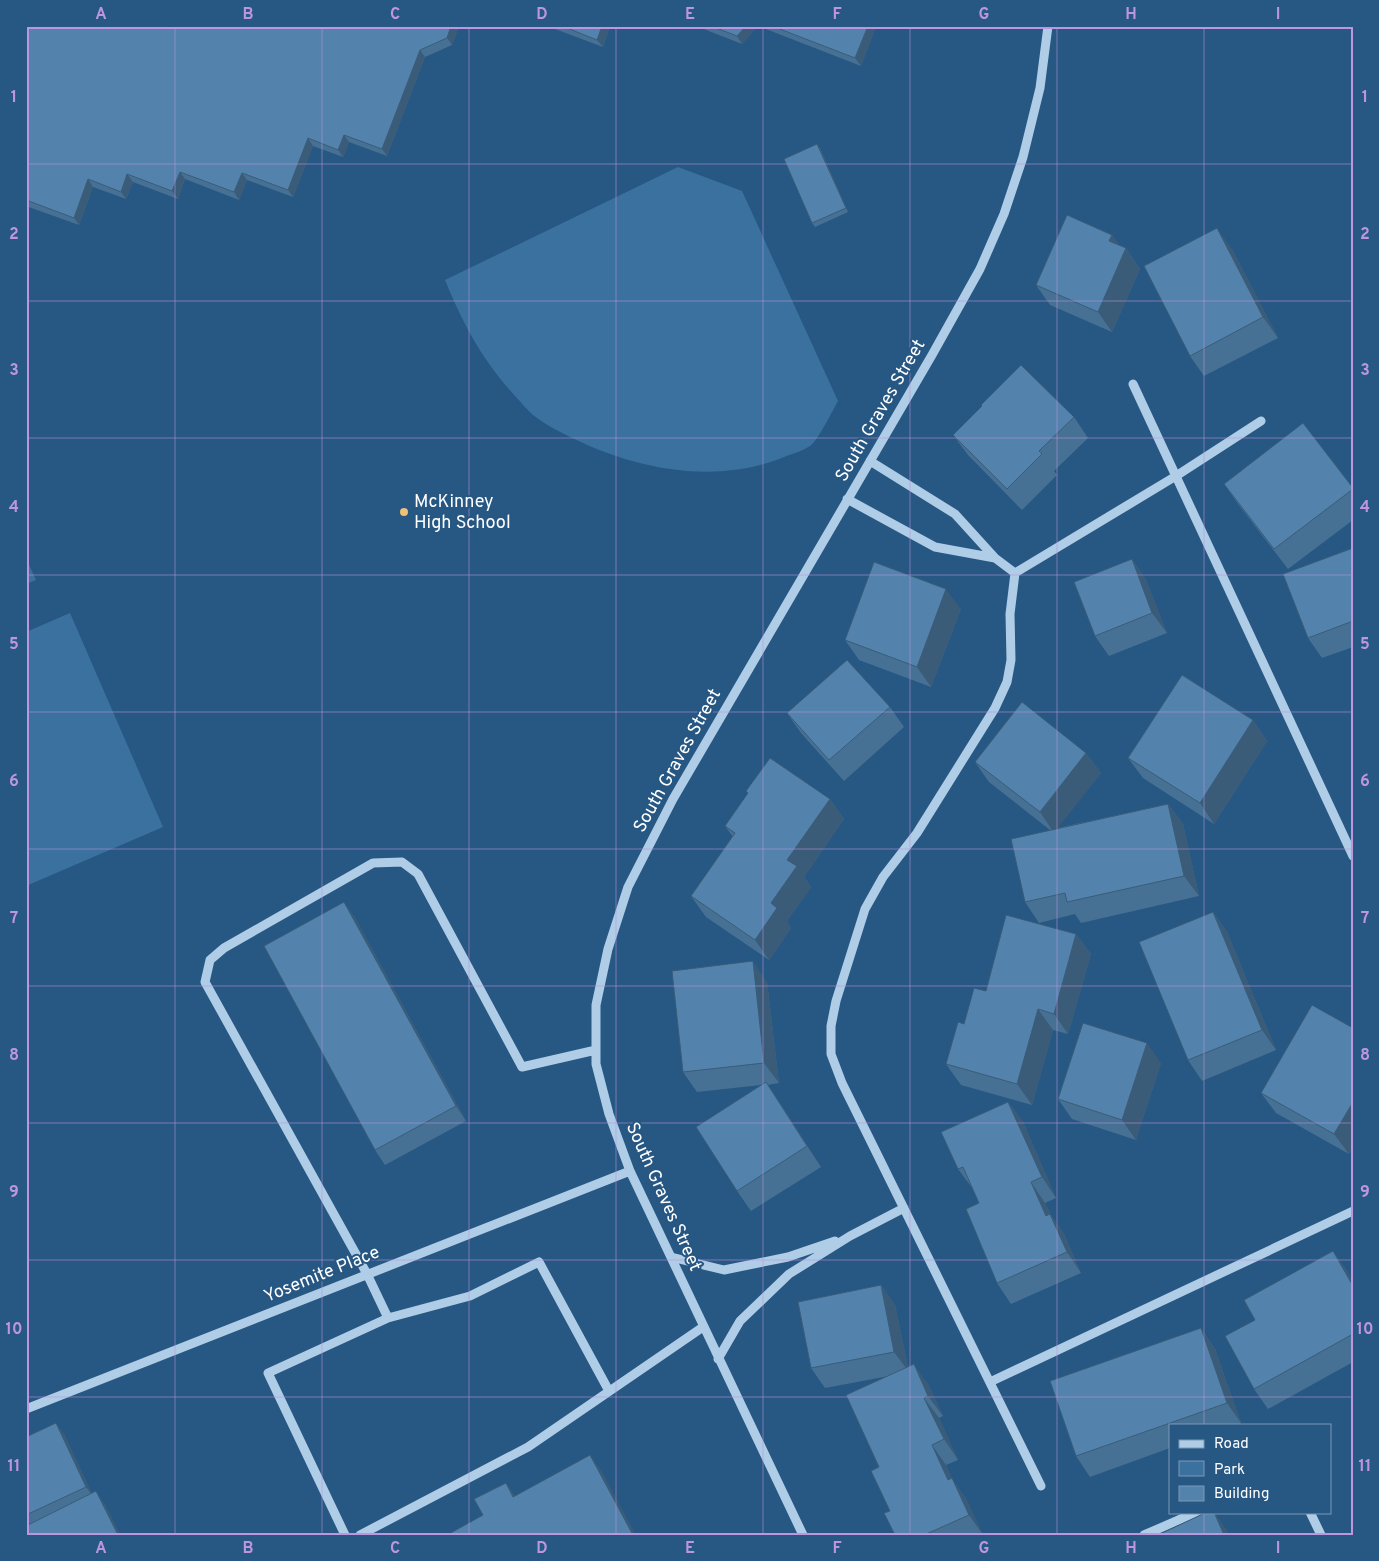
<svg xmlns="http://www.w3.org/2000/svg" width="1379" height="1561" font-family="Overpass,sans-serif">
<style>
.green{fill:#3b719f}
.lines{fill:none;stroke-linecap:round;stroke-linejoin:round}
.minor{stroke:#b0cde7;stroke-width:9}
.wall{fill:#477194}
.shaded-wall{fill:#3a5c78}
.building{fill:#5383ac;stroke:#3a5c78}
.grid{fill:none;stroke:#bd96df;stroke-width:1;stroke-opacity:0.55}
.poi-dot{fill:#efc175;stroke:#275783;stroke-width:2}
.labels{text-anchor:middle;dominant-baseline:central;stroke-width:4;stroke-linejoin:round;paint-order:stroke}
.street-label{font-size:18px;fill:#fff;stroke:#275783}
.poi-label{font-size:18px;fill:#fff;stroke:#275783;text-anchor:start}
.neatline{fill:none;stroke:#bd96df;stroke-width:2}
.grid-label{font-size:16px;text-anchor:middle;font-weight:bold;fill:#bd96df}
</style>
<rect width="100%" height="100%" fill="#275783"/>
<path class="green" d="M678,167l64,24 96,210c-5,9 -21,41 -28,45 -6,4 -14,7 -21,9 -65,29 -143,17 -206,-12 -17,-8 -35,-16 -50,-28 -6,-5 -12,-13 -18,-19 -33,-36 -52,-72 -70,-116z
M26,558l10,22 -10,4z
M70,613l93,214 -137,59v-254z"/>
<g class="lines">
<path class="minor" d="M1133,384l220,472
M870,461l85,53 40,44 20,15
M847,499l88,48 60,11
M671,1257l53,13 64,-13 47,-16
M388,1318l82,-22 69,-34 70,129
M718,1359l22,-38 49,-47 61,-38 54,-28
M990,1382l363,-171
M26,1409l604,-238
M1041,1486l-199,-403 -11,-29v-28l5,-25 29,-92 18,-32 34,-44 78,-125 12,-26 4,-22 -1,-46 5,-41 161,-97 85,-55
M1310,1512l11,23
M345,1535l-77,-162 120,-55 -21,-44 -162,-292 5,-22 14,-12 149,-85 29,-1 16,12 104,193 74,-17
M360,1535l168,-88 175,-120
M803,1535l-173,-364 -21,-57 -13,-50v-59l12,-56 20,-62 45,-88 259,-444 48,-86 24,-55 19,-57 17,-69 8,-62
M1144,1535l53,-23"/>
</g>
<path class="wall" d="M26,26h433l-7,19 -27,12 -38,99 -38,-14 -6,15 -30,-11 -20,51 -46,-17 -8,20 -54,-21 -7,20 -45,-17 -7,17 -33,-12 -14,38 -53,-19z
M547,26h63l-7,21z
M696,26h180l-15,40 -103,-40 -16,18z
M817,144l3,4 28,64 -33,15 -3,-4z
M1112,235l7,10 7,3 14,21 -28,63 -62,-27 -14,-20z
M1232,249l46,89 -74,38 -14,-20z
M982,406l92,11 14,21 -34,33 3,4 -35,35 -54,-55 -15,-20z
M1224,484l129,4v32l-65,49 -50,-65z
M1353,548v99l-31,11 -14,-20z
M1132,559l14,21 21,53 -58,23 -14,-20z
M961,609l-30,78 -72,-27 -14,-20z
M890,707l14,20 -60,54 -43,-48 -14,-20z
M1253,720l14,21 -53,83 -71,-46 -15,-20z
M1086,753l15,20 -44,55 111,-24 15,20 16,72 -118,27 -6,-9 -36,9 -14,-21 25,-72 -61,-48 -14,-20z
M746,791l84,8 14,20 -40,58 7,10 -24,34 4,7 -22,32 -63,-43 -15,-21 42,-59 -8,-11 23,-33z
M1213,912l14,20 49,118 -74,31 -14,-21z
M354,916l112,205 -81,44 -10,-15z
M1076,934l15,20 -23,80 -15,-4 -21,75 -71,-20 -15,-21 18,-40 22,-33z
M767,982l12,101 -12,2 13,18 41,64 -70,44 -14,-20 24,-106 -64,7 -14,-20z
M1353,1028v119l-4,7 -73,-41 -15,-20z
M1161,1063l-25,77 -64,-21 -14,-20z
M1008,1102l15,20 33,76 -11,5 6,12 13,19 17,39 -70,31 -14,-21 -18,-80 -6,-14 -15,-20z
M1333,1251l14,20 6,10v81l-85,47 -14,-20 1,-69z
M881,1285l14,20 13,62 20,17 15,32 -4,2 19,42 -12,5 6,14 14,20 17,36h-88l-16,-68 10,-91 -64,12 -14,-20z
M1201,1328l14,21 26,74 -4,2h-67v23l-80,29 -14,-21z
M64,1434l28,60 12,9 16,32h-91l-3,-6v-92z"/>
<path class="shaded-wall" d="M451,26h8l-7,19 -5,-7z
M602,26h8l-7,21 -6,-7z
M746,26h12l-16,18 -5,-8z
M868,26h8l-15,40 -6,-8z
M420,50l5,7 -38,99 -5,-7z
M344,135l5,7 -6,15 -5,-7z
M308,138l5,8 -20,51 -5,-7z
M817,144l3,4 28,64 -2,-4z
M180,172l5,7 -7,20 -6,-8z
M242,173l5,7 -8,20 -5,-8z
M127,174l6,8 -7,17 -5,-7z
M88,179l5,8 -14,38 -5,-7z
M1217,228l15,21 46,89 -15,-21z
M1112,235l12,17 2,-4 14,21 -28,63 -14,-20 11,-71z
M1132,559l14,21 21,53 -15,-20z
M946,589l15,20 -30,78 -14,-20z
M1253,720l14,21 -53,83 -14,-21z
M1086,753l15,20 -47,60 -14,-21z
M830,799l14,20 -40,58 7,10 -24,34 4,7 -22,32 -14,-20 16,-37 16,-43z
M1168,804l15,20 16,72 -15,-20z
M344,902l10,14 112,205 -10,-15z
M1213,912l14,20 49,118 -14,-20z
M1076,934l15,20 -23,80 -14,-20z
M753,961l14,21 12,101 -15,-20z
M1038,1009l15,21 -21,75 -15,-21z
M1147,1043l14,20 -25,77 -14,-20z
M766,1082l14,21 41,64 -14,-21z
M1008,1102l15,20 33,76 -14,-21z
M1353,1102v45l-4,7 -15,-20z
M1031,1182l14,21 6,12 13,19 17,39 -14,-21 -21,-36z
M1333,1251l14,20 6,10v5z
M881,1285l14,20 14,67 -15,-20z
M1201,1328l14,21 26,74 -14,-20z
M914,1364l14,20 15,32 -15,-20z
M924,1398l15,20 19,42 -14,-21z
M56,1423l8,11 30,64 -8,-11z
M932,1445l14,20 6,14 14,20 17,36 -14,-20 -21,-35z
M590,1455l11,15 35,65h-3z
M506,1483l10,14h-3z
M96,1491l8,12 16,32h-2z
M1214,1512l13,18 2,5h-5z"/>
<path class="building" d="M26,26h425l-4,12 -27,12 -38,99 -38,-14 -6,15 -30,-12 -20,52 -46,-17 -8,19 -54,-20 -8,19 -45,-17 -6,18 -33,-13 -14,39 -48,-18z
M562,26h40l-5,14z
M711,26h35l-9,10z
M772,26h96l-13,32z
M817,144l29,64 -34,15 -28,-64z
M1067,215l45,20 -3,6 17,7 -28,64 -62,-27z
M1217,228l46,89 -73,39 -46,-90z
M1021,365l53,52 -35,34 3,3 -35,35 -54,-54 29,-29 -1,-1z
M1303,423l50,65v1l-79,60 -50,-65z
M1353,548v73l-45,17 -25,-64z
M1132,559l20,54 -57,23 -21,-54z
M874,562l72,27 -29,78 -72,-27z
M847,660l43,47 -61,53 -42,-47z
M1182,675l71,45 -53,83 -72,-45z
M1022,702l64,51 -46,59 -65,-50z
M770,758l60,41 -43,61 10,6 -26,37 6,5 -22,32 -64,-44 44,-63 -10,-7 23,-33 -2,-2z
M1168,804l16,72 -117,26 -2,-9 -40,9 -14,-63z
M344,902l112,204 -81,44 -111,-204z
M1213,912l49,118 -74,30 -49,-118z
M1006,915l70,19 -22,80 -16,-5 -21,75 -71,-20 12,-42 6,2 10,-36 12,3z
M753,961l11,102 -81,9 -11,-101z
M1312,1005l41,23v74l-19,32 -73,-41z
M1083,1023l64,20 -25,77 -64,-21z
M766,1082l41,64 -70,45 -41,-64z
M1008,1102l34,75 -11,5 15,34 4,-2 17,38 -70,31 -31,-74 13,-6 -16,-36 -5,2 -17,-37z
M1333,1251l20,35v48l-99,55 -29,-53 30,-16 -11,-20z
M881,1285l13,67 -83,16 -13,-66z
M1201,1328l26,75 -151,53 -26,-75z
M914,1364l14,32 -4,2 20,41 -12,6 16,35 4,-2 17,37 -45,20h-29l-11,-22 6,-2 -19,-40 8,-4 -33,-72z
M56,1423l30,64 -60,28v-78z
M590,1455l43,80h-186l36,-20 -9,-16 32,-16 7,14z
M96,1491l22,44h-89l-3,-6v-3z
M1207,1512h7l10,23h-66z"/>
<path class="grid" d="M175,26v1509M322,26v1509M469,26v1509M616,26v1509M763,26v1509M910,26v1509M1057,26v1509M1204,26v1399M26,164h1327M26,301h1327M26,438h1327M26,575h1327M26,712h1327M26,849h1327M26,986h1327M26,1123h1327M26,1260h1327M26,1397h1327M1204,1512v23"/>
<circle class="poi-dot" cx="404" cy="512" r="5"/>
<g class="labels">
<g class="street-label">
<text transform="translate(881 411) rotate(-60)">South Graves Street</text>
<text transform="translate(678 761) rotate(-61)">South Graves Street</text>
<text transform="translate(663 1197) rotate(66)">South Graves Street</text>
<text transform="translate(322 1275) rotate(-22)">Yosemite Place</text>
</g>
<g class="poi-label">
<text x="414" y="502">McKinney<tspan x="414" dy="21">High School</tspan></text>
</g>
</g>
<rect width="1379" height="1561" fill="none" stroke="#275783" stroke-width="55"/>
<rect x="1169" y="1424" width="162" height="90" fill="#275783" stroke="#7d9ab5"/>
<rect x="1179" y="1440" width="25" height="8" fill="#b0cde7" stroke="#7d9ab5"/>
<text x="1214" y="1448" font-size="15" fill="#ffffff">Road</text>
<rect x="1179" y="1461" width="25" height="15" fill="#3b719f" stroke="#7d9ab5"/>
<text x="1214" y="1474" font-size="15" fill="#ffffff">Park</text>
<rect x="1179" y="1486" width="25" height="15" fill="#5383ac" stroke="#7d9ab5"/>
<text x="1214" y="1498" font-size="15" fill="#ffffff">Building</text>
<rect x="28" y="28" width="1324" height="1506" class="neatline"/>
<g class="grid-label">
<text x="101" y="19">A</text>
<text x="248" y="19">B</text>
<text x="395" y="19">C</text>
<text x="542" y="19">D</text>
<text x="690" y="19">E</text>
<text x="837" y="19">F</text>
<text x="984" y="19">G</text>
<text x="1131" y="19">H</text>
<text x="1278" y="19">I</text>
<text x="14" y="102">1</text>
<text x="1365" y="102">1</text>
<text x="14" y="239">2</text>
<text x="1365" y="239">2</text>
<text x="14" y="375">3</text>
<text x="1365" y="375">3</text>
<text x="14" y="512">4</text>
<text x="1365" y="512">4</text>
<text x="14" y="649">5</text>
<text x="1365" y="649">5</text>
<text x="14" y="786">6</text>
<text x="1365" y="786">6</text>
<text x="14" y="923">7</text>
<text x="1365" y="923">7</text>
<text x="14" y="1060">8</text>
<text x="1365" y="1060">8</text>
<text x="14" y="1197">9</text>
<text x="1365" y="1197">9</text>
<text x="14" y="1334">10</text>
<text x="1365" y="1334">10</text>
<text x="14" y="1471">11</text>
<text x="1365" y="1471">11</text>
<text x="101" y="1553">A</text>
<text x="248" y="1553">B</text>
<text x="395" y="1553">C</text>
<text x="542" y="1553">D</text>
<text x="690" y="1553">E</text>
<text x="837" y="1553">F</text>
<text x="984" y="1553">G</text>
<text x="1131" y="1553">H</text>
<text x="1278" y="1553">I</text>
</g>
</svg>
